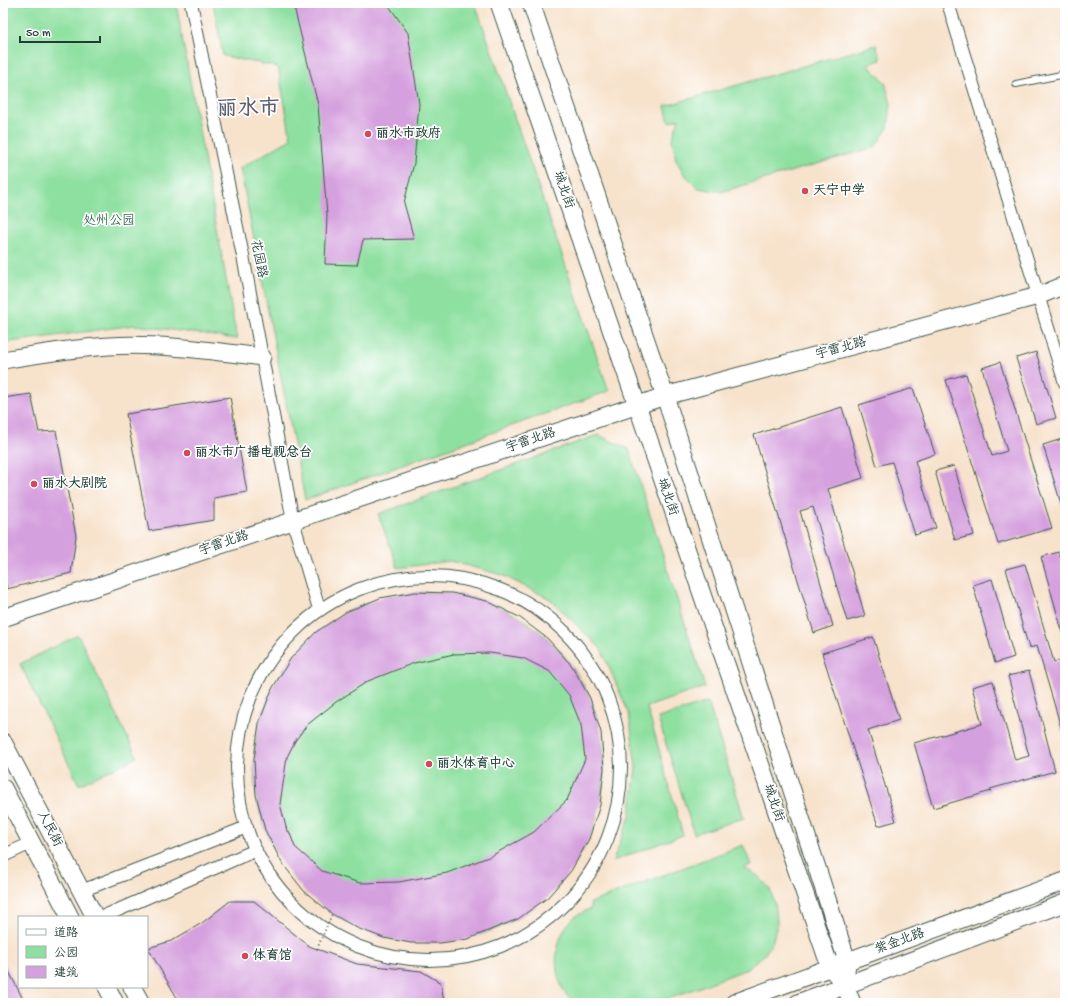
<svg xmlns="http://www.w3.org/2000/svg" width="1068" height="1006" font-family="'Gochi Hand','LXGW WenKai TC',sans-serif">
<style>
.green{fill:#8ee0a0;stroke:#568e6a}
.building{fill:#d5a0de;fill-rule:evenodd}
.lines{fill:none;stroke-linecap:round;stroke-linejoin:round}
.lane-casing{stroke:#3f564b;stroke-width:8}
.street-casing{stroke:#3f564b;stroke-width:14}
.secondary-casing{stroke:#3f564b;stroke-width:19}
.lane{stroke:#fff;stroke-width:6}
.street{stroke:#fff;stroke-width:12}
.secondary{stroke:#fff;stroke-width:17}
.path-bridge{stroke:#3f564b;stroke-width:2;stroke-dasharray:1 3;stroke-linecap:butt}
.poi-dot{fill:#d1495b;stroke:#fff;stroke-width:1.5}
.labels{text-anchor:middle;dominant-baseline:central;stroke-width:3.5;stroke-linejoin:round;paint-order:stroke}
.poi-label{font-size:13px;font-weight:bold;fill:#1f3d34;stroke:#fff;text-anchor:start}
.street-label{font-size:13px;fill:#1f3d34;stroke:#fff}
.park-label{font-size:13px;fill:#3b664f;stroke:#fff}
.town-label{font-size:21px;font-weight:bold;fill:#5f6070;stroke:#fff}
</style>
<rect width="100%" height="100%" fill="#fff"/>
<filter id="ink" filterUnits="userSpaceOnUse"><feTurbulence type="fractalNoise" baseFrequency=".025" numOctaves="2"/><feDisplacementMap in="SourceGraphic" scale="8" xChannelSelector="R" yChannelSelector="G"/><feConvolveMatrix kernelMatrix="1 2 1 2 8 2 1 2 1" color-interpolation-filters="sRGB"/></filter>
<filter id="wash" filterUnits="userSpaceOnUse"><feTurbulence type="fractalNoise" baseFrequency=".012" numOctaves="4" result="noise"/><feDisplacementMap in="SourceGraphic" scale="16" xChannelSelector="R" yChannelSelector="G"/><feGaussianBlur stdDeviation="0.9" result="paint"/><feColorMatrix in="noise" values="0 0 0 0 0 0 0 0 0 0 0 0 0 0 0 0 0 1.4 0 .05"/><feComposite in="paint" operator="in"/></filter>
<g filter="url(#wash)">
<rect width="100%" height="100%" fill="#f7e2cb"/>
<path class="green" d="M3,3h173l61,336 -102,-14 -132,18z
M213,3h262l134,388 -304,109 -65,-332 51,-29 -13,-72 -55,-11z
M876,45l5,15 -14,4 18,18 6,22 -3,24 -13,19 -154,45 -23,-4 -14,-14 -8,-14 -4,-21 7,-20 -10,3 -4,-16z
M598,435l31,14 76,238 -58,20 36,128 -70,26 17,-45 6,-49 -7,-53 -28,-65 -51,-50 -48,-24 -52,-14 -52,7 -20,-54z
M254 767a175 175 0 1 1 350 0a175 175 0 1 1-350 0Z
M78,635l59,122 -58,28 -59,-121z
M708,702l36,116 -50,16 -36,-116z
M743,845l8,20 -7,3 14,8 12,13 6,19 1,16 -4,16 -8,14 -18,15 -89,34h-83c-26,-18 -24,-67 0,-86 4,-3 11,-6 16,-9l-1,-5z"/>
<g id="blocks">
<path class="building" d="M293,3h94l21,30 11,71 -5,59 -10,40 10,36 -51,1 -6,25 -32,-1 2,-49 -9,-110z
M1036,352l20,66 -20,6 -20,-66z
M1000,362l52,166 -54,16 -52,-164 20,-6 26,82 15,-5 -25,-83z
M913,388l22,66 -20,7 21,67 -21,7 -23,-73 -15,4 -18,-61z
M31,394l8,38 17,-1 20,105 -5,37 -64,16 -2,-14h-2v-177z
M230,397l17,95 -33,6v22l-65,11 -23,-117z
M842,407l21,71 -35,11 37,127 -18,5 -34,-114 -13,4 33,115 -19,7 -60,-198z
M1062,439l3,9v62h-2l-20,-65z
M954,466l20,69 -19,5 -20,-69z
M1059,552l6,20v61l-2,1 -22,-77z
M1025,564l29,98 9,-2 2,5v69h-2l-26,-88 -8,2 -23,-79z
M992,579l22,78 -19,6 -22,-78z
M415,592l37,1 35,8 32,16 29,22 24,27 18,32 11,34 3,37 -4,36 -11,34 -18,32 -24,27 -29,21 -50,20 -28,4h-29l-27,-5 -27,-10 -25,-14 -28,-23 -22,-28 -17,-33 -9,-35 -2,-36 5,-36 13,-34 19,-31 25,-26 30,-20 34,-14zM490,653l33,5 26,13 20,24 12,30 4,34 -18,41 -33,32 -43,24 -44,17 -48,9 -39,1 -38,-12 -27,-24 -6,-16h-2l-7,-27 7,-47 8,-16 12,-16 29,-23 32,-21 46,-18 40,-9z
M873,637l26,83 -31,10 28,91 -18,5 -56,-173z
M1029,671l26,100 -65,18 1,2 -58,17 -19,-65 68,-19 -10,-37 21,-6 22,79 14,-4 -21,-80z
M230,901h24l55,45 48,18 64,7 20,12 3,20h-261l-7,-7 -28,-48 23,-7 31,-18z
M3,960l22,43h-22z"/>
</g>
</g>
<g filter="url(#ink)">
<use href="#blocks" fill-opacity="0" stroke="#3f564b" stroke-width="1"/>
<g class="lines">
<defs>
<path id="lane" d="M1016,84l45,-9 4,2"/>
<path id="street" d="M191,3l52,253 50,265 26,88
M948,3l117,380
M237 768a192 192 0 1 1 384 0a192 192 0 1 1-384 0Z
M3,856l28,-13
M81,891l166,-64
M102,917l154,-67"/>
<path id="secondary" d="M499,3l331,964 15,18 7,18
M531,3l134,393 182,565 -2,24
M3,360c35,-6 71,-12 106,-14 51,-3 103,5 153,11
M3,618l662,-222 373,-100 27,-11
M3,742l92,175
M3,788l67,129
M107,987l8,16
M132,987l9,16
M734,1003l331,-122
M798,1003l267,-100"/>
</defs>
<use href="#lane" class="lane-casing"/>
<use href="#street" class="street-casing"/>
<use href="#secondary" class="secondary-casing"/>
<use href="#lane" class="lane"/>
<use href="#street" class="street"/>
<use href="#secondary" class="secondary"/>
<path class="path-bridge" d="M317,949l15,-35"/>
</g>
</g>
<g class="poi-dot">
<circle cx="368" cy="134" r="4"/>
<circle cx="805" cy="191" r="4"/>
<circle cx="187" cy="453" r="4"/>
<circle cx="34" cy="484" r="4"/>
<circle cx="429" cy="764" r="4"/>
<circle cx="245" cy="956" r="4"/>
</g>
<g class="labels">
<g class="poi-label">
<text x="376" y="134">丽水市政府</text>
<text x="813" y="191">天宁中学</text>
<text x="195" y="453">丽水市广播电视总台</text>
<text x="42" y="484">丽水大剧院</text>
<text x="437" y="764">丽水体育中心</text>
<text x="253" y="956">体育馆</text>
</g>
<g class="street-label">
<text transform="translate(563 190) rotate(71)">城北街</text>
<text transform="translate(258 259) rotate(79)">花园路</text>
<text transform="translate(841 349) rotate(-15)">宇雷北路</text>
<text transform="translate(531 441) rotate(-19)">宇雷北路</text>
<text transform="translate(667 497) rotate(71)">城北街</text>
<text transform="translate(224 544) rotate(-19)">宇雷北路</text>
<text transform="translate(773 803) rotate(71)">城北街</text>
<text transform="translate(49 829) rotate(62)">人民街</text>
<text transform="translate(900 942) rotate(-20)">紫金北路</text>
</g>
<g class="park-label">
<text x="109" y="221">处州公园</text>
</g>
<g class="town-label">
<text x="248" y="110">丽水市</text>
</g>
</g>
<rect width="1068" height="1006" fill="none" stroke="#fff" stroke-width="16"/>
<rect x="18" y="916" width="130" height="72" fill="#ffffff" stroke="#a5b1ae"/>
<rect x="26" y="929" width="20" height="6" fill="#ffffff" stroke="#a5b1ae"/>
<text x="54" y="936" font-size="12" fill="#1f3d34">道路</text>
<rect x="26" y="946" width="20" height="12" fill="#8ee0a0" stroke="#a5b1ae"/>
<text x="54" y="956" font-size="12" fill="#1f3d34">公园</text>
<rect x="26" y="966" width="20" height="12" fill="#d5a0de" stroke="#a5b1ae"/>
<text x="54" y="976" font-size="12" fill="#1f3d34">建筑</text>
<path d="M20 36v6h80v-6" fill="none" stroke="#1f3d34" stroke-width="2"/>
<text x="26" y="36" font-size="12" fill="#1f3d34" stroke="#ffffff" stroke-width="3" paint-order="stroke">50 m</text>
</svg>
